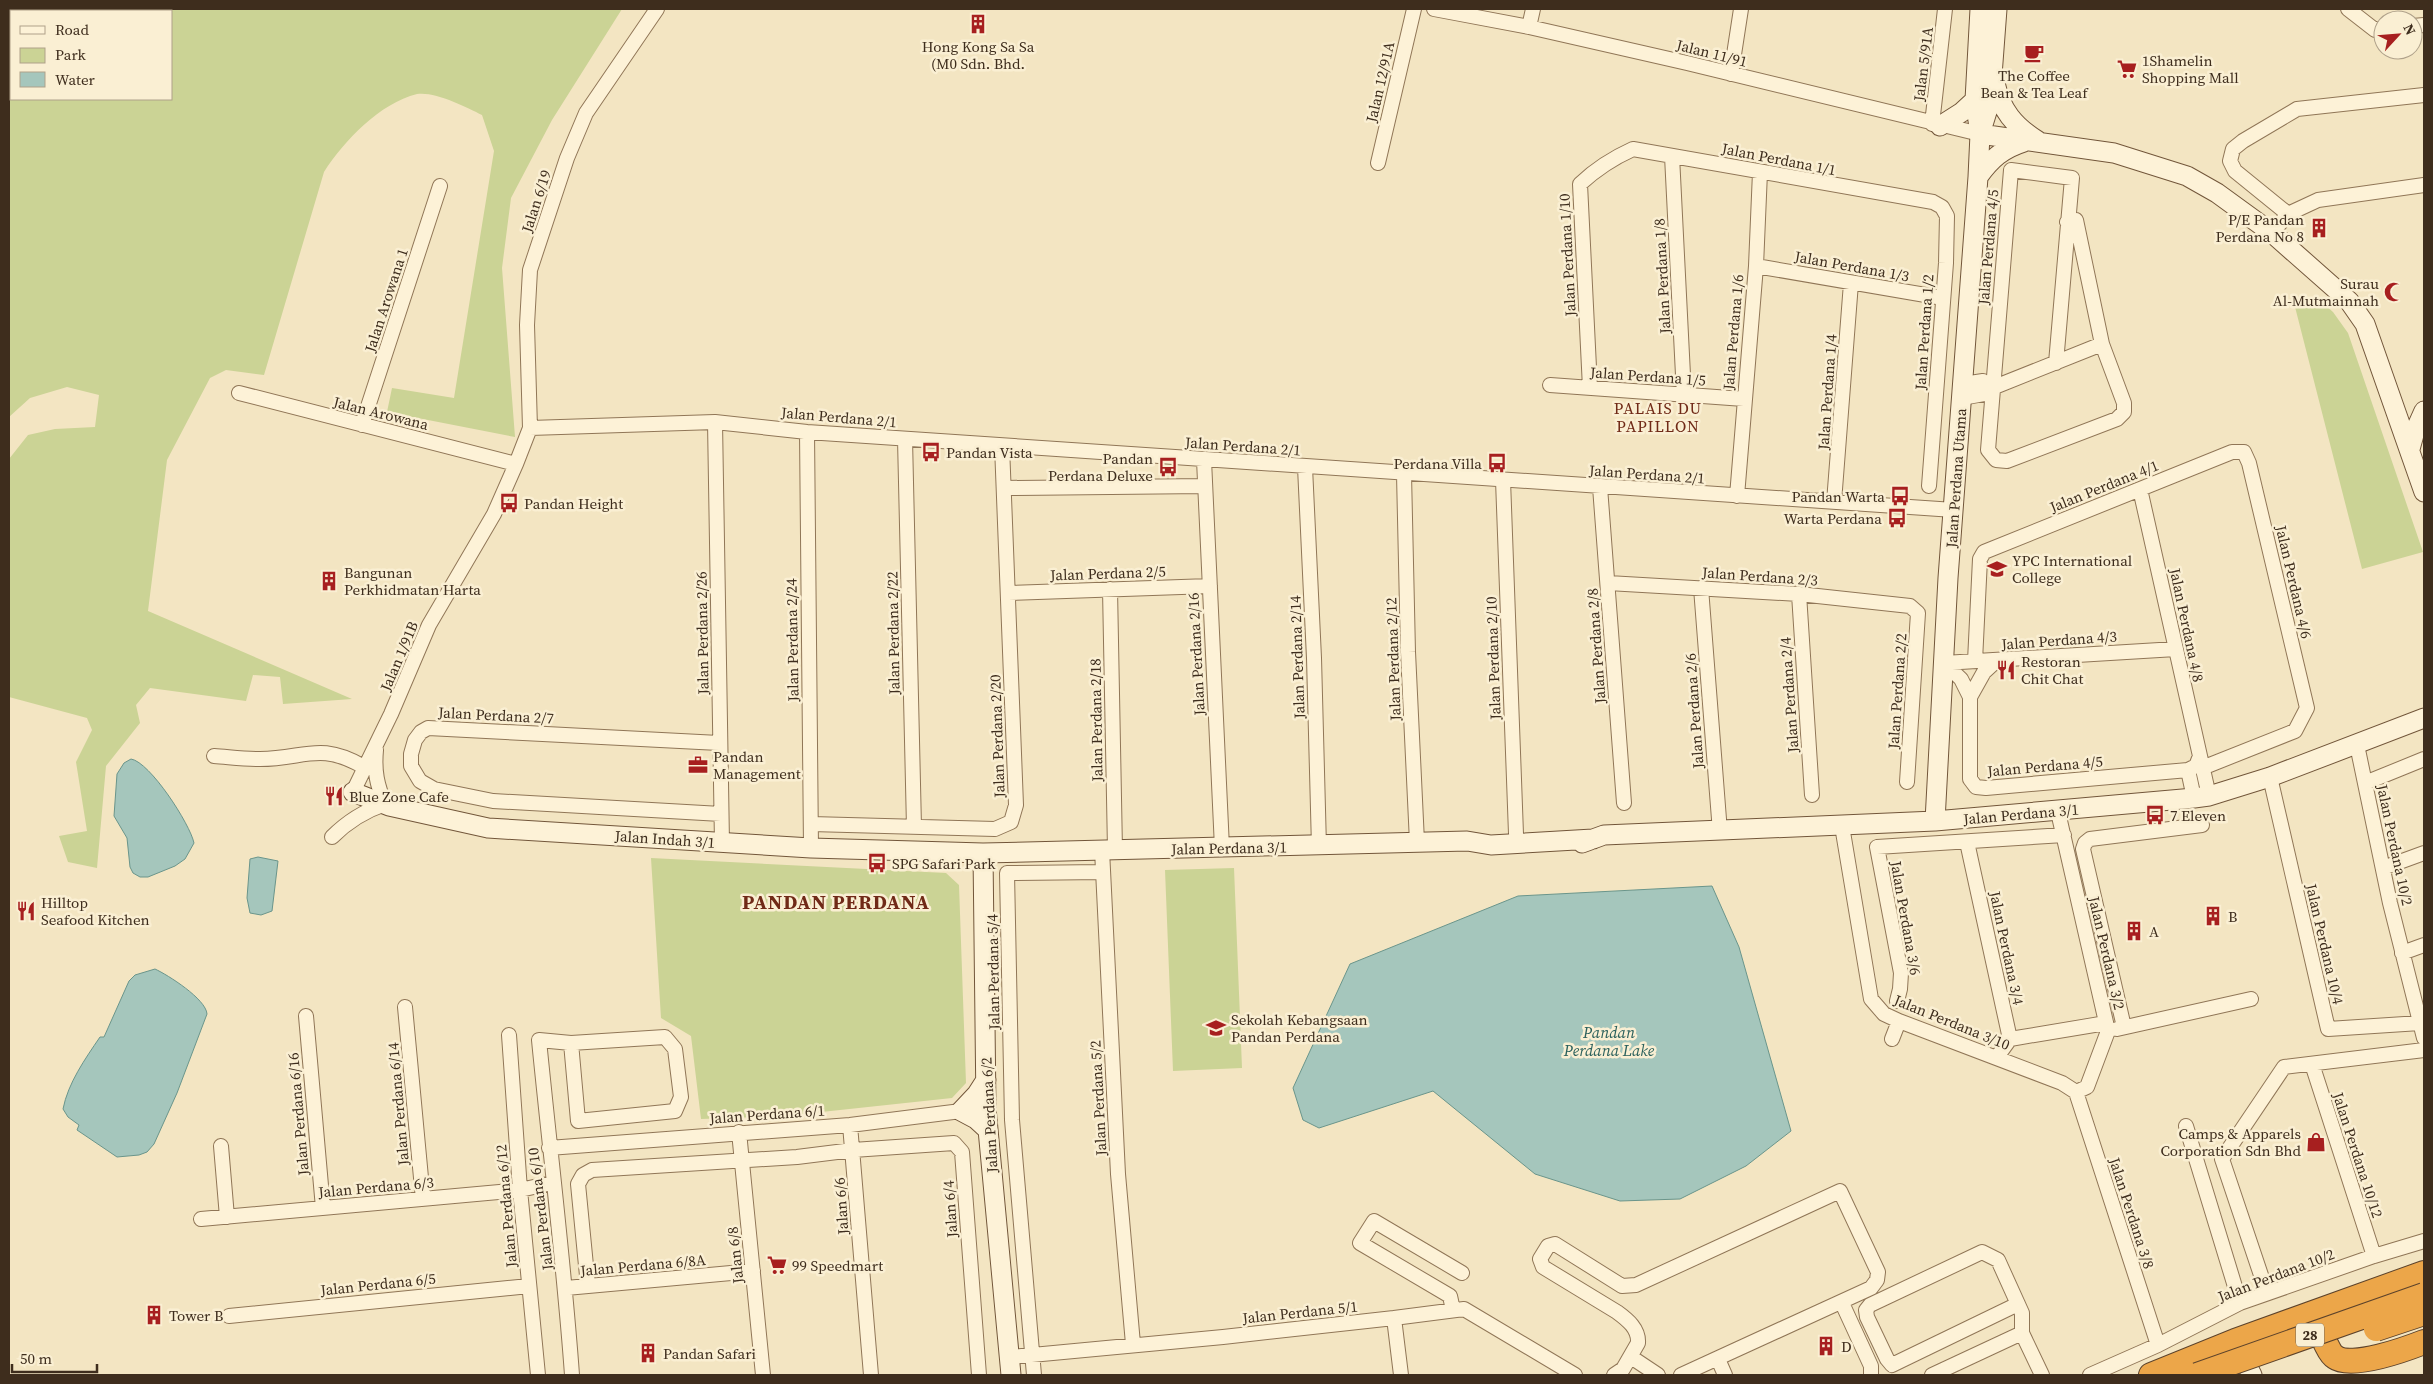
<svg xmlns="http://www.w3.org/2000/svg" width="2433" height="1384" font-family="'Source Serif 4',serif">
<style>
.green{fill:#cbd395;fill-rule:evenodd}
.water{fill:#a5c6bc;stroke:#6a958b}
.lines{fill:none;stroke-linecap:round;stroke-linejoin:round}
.street-casing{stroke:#907657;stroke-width:16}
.secondary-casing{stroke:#72563a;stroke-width:21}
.highway-casing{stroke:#5d432b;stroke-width:26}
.street{stroke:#fdf2d7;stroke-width:14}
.secondary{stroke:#fdf2d7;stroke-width:19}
.highway{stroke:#eca649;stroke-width:24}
.highway-bridge-casing{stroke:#5d432b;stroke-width:26;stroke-linecap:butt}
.highway-bridge{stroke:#eca649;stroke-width:24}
.labels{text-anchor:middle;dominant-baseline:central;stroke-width:5;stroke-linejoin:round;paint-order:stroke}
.shield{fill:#faefd3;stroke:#766754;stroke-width:1}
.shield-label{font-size:14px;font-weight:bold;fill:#3e2d1d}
.poi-label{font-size:15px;fill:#3e2d1d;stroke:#faefd3;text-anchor:start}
.street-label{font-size:15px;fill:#3e2d1d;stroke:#faefd3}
.neighbourhood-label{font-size:16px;letter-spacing:1px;fill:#702a17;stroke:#faefd3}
.water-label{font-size:16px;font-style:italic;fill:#2a605c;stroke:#faefd3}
.district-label{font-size:20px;font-weight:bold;letter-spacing:1px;fill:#702a17;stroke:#faefd3}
</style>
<rect width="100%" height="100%" fill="#f3e5c2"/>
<path class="green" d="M9,9h613l-70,111 -41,78 -9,70 13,169 -128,-25 5,-24 62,10 40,-247 -12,-36c-15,-8 -48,-24 -65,-21 -37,9 -73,47 -93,78l-60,203 -38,-5 -16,8 -43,82 -19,151 204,88 -69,5 -3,-27 -27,-2 -7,26 -96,-13 -14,17 4,18 -34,43 -9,102 -29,-6 -9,-26 28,-5 -11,-69 16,-32 -5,-12 -78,-21v-238l19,-24 27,-6 40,-2 4,-32 -32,-8 -37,11 -21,19zM11,11h160v88h-160z
M2316,297l17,15 15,21 75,219 -61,17 -68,-266z
M651,858l295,15 13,12 7,198 -14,15 -168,18 -83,3 -10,-83 -30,-18z
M1234,868l8,200 -69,3 -8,-201z"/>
<path class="water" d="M131,759c19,3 59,65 63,84l-9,16 -10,7 -27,11h-8l-7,-4 -3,-6 -3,-29 -13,-22 3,-42 7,-11z
M258,857l20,4 -6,50 -11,4 -11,-2 -3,-15 3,-39z
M1712,886l27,61 52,184 -45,35 -66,33 -60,2 -85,-27 -102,-83 -114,37 -16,-8 -10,-32 57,-124 168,-68z
M155,969c13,6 51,30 52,45l-30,79 -23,51 -7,8 -8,3 -22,2 -40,-27 2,-5 -11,-8 -5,-8c5,-26 22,-50 37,-72h4l25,-56 6,-6z"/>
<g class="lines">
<defs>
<path id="street" d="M1434,9l95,18 158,36 293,71
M2348,9l27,21 8,-1
M2413,26l11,-1
M1529,27l4,-18
M1731,74l10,-65
M1932,124l13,-115
M1672,156l12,239
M1378,163l36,-154
M2288,214l-53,-43 -5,-10 3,-12 10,-8 54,-32 127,-14
M2272,233l16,-19 30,-14 106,-15
M1756,266l187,32
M2056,363l16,-185 -61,-8 -23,280 8,10 11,1 110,-42 7,-7v-9l-22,-59 -26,-124 -9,2
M1963,384l20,-3 9,7
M1550,385l194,14
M1590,388l-10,-204c16,-15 33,-26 53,-35l300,53 9,5 5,9 -1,47 -17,223
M239,393l277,71
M1962,398l22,-4 8,-6 110,-44
M715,422l7,421
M362,425l78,-239
M530,428l185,-6 92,10 1147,78
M807,432l4,416
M905,439l9,388
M1204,460l18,388
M1305,467l9,191 5,189
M1404,474l4,178 9,190
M1503,480l13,354
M1600,487l24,316
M1004,488l201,-2
M2140,489l69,307
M1737,496l19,-230 4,-94
M1834,502l17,-219
M1608,583l191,11 111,12 8,7 -11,169
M1701,588l19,244
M1110,589l5,261
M1008,593l202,-7
M1799,594l13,201
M1997,660l-13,12 -14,25v82l6,8 10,1 202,-18 8,-4 4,-10
M1975,661l5,-102 4,-7 248,-100h12l5,11 58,245 -12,23 -93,37
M1944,663l232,-14
M1944,663l17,16 9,18
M719,743l-291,-15 -7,4 -6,8 -4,14v12l9,15 14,8 59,12 228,13
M2357,745l33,158 34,135
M214,756c15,1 30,3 46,3 45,0 59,-18 104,8
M2188,770l6,28
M2270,777l58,252 92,-6
M2365,783l59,-24
M353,792l38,-78 38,-89 65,-111 22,-50 14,-36 -3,-103 3,-55 37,-112 19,-45 71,-104
M2058,812l50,219 -21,56 -11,5
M811,824l184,5 16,-7 5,-17 -14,-359
M1842,826l29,173 13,15 15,7 163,62 14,9 82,253
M332,837c16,-16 32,-26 53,-33 -8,-19 -11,-33 -9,-54
M1967,842l43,197 -13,18
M1102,850l16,324 15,170
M2383,868l41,-15
M2402,953l22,-8
M1897,1001l3,-12 1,-16 -24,-126 187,-12
M405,1007l18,192
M306,1016l17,192
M2124,1027l-41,-178 2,-6 5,-4 112,-14
M2117,1029l134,-30
M509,1035l11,155 18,185
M1892,1039l7,-18
M2010,1039l96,-16
M571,1043l7,78 97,-10 6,-14 -6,-48 -10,-12 -94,6 -32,-3c11,112 25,223 33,335
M2312,1064l62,192
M850,1125l21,250
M2186,1126l54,177
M739,1132l24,243
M221,1146l6,71
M549,1148l301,-23 119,-15
M201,1219l319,-29 32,-7
M588,1286l-10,-102 5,-9 9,-5 205,-13 56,-7 101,-7 8,9 17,223
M566,1288l187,-17
M2267,1293l-45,-134 62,-92 140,-17
M1842,1303l29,63v9
M2018,1304l-126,61 -5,-6 -20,-42 -1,-7 4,-5 112,-53 16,8 24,53v20l20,42
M1453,1310l-3,-14 -90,-53 14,-22 88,52
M229,1316l300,-30
M1394,1318l7,57
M1010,1357l213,-20 171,-19 70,-9 111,66
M1631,1357l27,18
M1718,1359l7,16
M1034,1375l-22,-255 -5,-247 96,-1
M1614,1375l9,-6 15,-26c1,-14 -10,-23 -21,-31l-74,-45 -3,-8 8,-13 7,-2 67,42 14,-1 204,-94 38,81 -1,8 -6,8 -190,87
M1932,1375l90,-42
M2090,1375l68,-30 82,-42 134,-47 50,-15"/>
<path id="secondary" d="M1995,83c6,27 19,43 43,58
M1940,126l22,-14 13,-12
M1981,131l9,-29 7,-93
M1980,134l134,19 73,23 30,17 55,40 77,68 16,23 59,168
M1978,177c13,-18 24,-28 46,-35
M2410,449l5,-18 9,-20
M353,792l36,14 99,22 323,20 172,5 484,-12 24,4 102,-6
M1935,821l13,-243 30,-401 2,-43 -5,-34 5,-91
M1582,843l22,-8 331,-14 259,-23 15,-2 61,-19 154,-59
M983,853l3,255 25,267
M986,1080l-9,14 -16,17 15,8 12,11
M2237,1346l15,29"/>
<path id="highway" d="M2328,1312c-6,9 -8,22 -2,32 2,4 5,11 9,13 16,12 71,-8 89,-15
M2151,1375l84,-34 189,-68"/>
</defs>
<use href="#street" class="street-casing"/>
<use href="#secondary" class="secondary-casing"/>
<use href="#highway" class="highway-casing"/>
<use href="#street" class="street"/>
<use href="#secondary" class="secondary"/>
<use href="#highway" class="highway"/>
<defs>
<path id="highway-bridge" d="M2376,1329l48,-16
M2197,1375l227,-80"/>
</defs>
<use href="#highway-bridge" class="highway-bridge-casing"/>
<use href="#highway-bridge" class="highway-bridge"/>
</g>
<defs>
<symbol id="building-bare" viewBox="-9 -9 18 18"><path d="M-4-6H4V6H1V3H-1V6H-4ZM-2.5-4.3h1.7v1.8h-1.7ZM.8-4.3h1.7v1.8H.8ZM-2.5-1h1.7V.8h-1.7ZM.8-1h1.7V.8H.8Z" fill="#a71f1f" stroke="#faefd3" stroke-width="2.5" paint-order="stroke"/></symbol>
<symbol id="cafe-bare" viewBox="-9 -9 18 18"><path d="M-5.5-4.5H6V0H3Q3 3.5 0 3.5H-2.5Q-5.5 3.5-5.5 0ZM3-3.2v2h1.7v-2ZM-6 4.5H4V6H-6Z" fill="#a71f1f" stroke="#faefd3" stroke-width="2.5" paint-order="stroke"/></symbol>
<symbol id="supermarket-bare" viewBox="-9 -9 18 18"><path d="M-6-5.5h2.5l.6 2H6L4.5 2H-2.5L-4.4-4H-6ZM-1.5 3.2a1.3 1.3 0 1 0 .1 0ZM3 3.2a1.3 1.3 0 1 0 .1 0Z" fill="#a71f1f" stroke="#faefd3" stroke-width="2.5" paint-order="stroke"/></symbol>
<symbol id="mosque-bare" viewBox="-9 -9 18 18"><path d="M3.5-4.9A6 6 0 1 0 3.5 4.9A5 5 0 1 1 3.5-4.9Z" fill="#a71f1f" stroke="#faefd3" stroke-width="2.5" paint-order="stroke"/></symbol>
<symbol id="bus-bare" viewBox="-9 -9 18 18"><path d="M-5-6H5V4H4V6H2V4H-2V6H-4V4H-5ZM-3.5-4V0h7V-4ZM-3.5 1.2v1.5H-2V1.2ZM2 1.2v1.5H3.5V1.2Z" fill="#a71f1f" stroke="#faefd3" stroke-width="2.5" paint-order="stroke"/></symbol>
<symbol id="university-bare" viewBox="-9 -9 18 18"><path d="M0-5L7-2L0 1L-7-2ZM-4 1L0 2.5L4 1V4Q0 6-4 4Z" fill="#a71f1f" stroke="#faefd3" stroke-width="2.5" paint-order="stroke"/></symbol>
<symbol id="restaurant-bare" viewBox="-9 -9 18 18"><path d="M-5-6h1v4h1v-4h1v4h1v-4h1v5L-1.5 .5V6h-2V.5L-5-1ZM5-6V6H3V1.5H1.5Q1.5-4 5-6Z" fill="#a71f1f" stroke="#faefd3" stroke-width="2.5" paint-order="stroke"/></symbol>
<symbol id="office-bare" viewBox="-9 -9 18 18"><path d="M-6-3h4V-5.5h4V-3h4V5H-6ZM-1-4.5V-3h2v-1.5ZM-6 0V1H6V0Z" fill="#a71f1f" stroke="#faefd3" stroke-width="2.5" paint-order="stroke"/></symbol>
<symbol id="school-bare" viewBox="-9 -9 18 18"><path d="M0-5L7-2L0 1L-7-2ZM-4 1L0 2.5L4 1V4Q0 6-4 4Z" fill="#a71f1f" stroke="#faefd3" stroke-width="2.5" paint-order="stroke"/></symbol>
<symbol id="shop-bare" viewBox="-9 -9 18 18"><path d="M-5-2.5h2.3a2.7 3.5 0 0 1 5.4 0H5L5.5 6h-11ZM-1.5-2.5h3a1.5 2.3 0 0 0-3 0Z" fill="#a71f1f" stroke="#faefd3" stroke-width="2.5" paint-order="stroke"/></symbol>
</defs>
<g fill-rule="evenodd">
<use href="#building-bare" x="964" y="10" width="28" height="28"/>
<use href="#cafe-bare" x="2020" y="39" width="28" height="28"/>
<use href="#supermarket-bare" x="2113" y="55" width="28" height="28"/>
<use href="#building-bare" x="2305" y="214" width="28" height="28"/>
<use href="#mosque-bare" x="2380" y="278" width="28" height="28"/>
<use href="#bus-bare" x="917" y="438" width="28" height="28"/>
<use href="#bus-bare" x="1483" y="449" width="28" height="28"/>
<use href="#bus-bare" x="1154" y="453" width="28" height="28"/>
<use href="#bus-bare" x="1886" y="482" width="28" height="28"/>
<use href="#bus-bare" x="495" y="489" width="28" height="28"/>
<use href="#bus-bare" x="1883" y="504" width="28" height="28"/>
<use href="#university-bare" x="1983" y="555" width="28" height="28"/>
<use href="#building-bare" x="315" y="567" width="28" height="28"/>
<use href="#restaurant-bare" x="1992" y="656" width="28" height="28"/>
<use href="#office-bare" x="684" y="751" width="28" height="28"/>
<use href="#restaurant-bare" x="320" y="782" width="28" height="28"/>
<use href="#bus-bare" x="2141" y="801" width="28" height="28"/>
<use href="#bus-bare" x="863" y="849" width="28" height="28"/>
<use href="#restaurant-bare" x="12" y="897" width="28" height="28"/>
<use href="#building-bare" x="2199" y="902" width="28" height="28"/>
<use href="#building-bare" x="2120" y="917" width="28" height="28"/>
<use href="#school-bare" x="1202" y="1014" width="28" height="28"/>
<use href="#shop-bare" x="2302" y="1128" width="28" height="28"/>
<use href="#supermarket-bare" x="763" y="1251" width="28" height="28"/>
<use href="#building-bare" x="140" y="1301" width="28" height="28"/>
<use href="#building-bare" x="1812" y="1332" width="28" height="28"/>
<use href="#building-bare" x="634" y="1339" width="28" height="28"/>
</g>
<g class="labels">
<rect class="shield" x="2296" y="1323.5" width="28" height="23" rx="4"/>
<g class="shield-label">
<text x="2310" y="1335">28</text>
</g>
<g class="poi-label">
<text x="978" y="46" text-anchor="middle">Hong Kong Sa Sa<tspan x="978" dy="17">(M0 Sdn. Bhd.</tspan></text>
<text x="2142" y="60">1Shamelin<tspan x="2142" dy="17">Shopping Mall</tspan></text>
<text x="2034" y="75" text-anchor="middle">The Coffee<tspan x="2034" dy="17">Bean &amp; Tea Leaf</tspan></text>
<text x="2304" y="219" text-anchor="end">P/E Pandan<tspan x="2304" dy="17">Perdana No 8</tspan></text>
<text x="2379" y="283" text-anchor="end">Surau<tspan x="2379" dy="17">Al-Mutmainnah</tspan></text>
<text x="946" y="452">Pandan Vista</text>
<text x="1153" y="458" text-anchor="end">Pandan<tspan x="1153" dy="17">Perdana Deluxe</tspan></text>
<text x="1482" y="463" text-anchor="end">Perdana Villa</text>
<text x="1885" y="496" text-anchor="end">Pandan Warta</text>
<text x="524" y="503">Pandan Height</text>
<text x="1882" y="518" text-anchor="end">Warta Perdana</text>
<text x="2012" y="560">YPC International<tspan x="2012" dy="17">College</tspan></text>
<text x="344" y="572">Bangunan<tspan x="344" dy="17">Perkhidmatan Harta</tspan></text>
<text x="2021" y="661">Restoran<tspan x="2021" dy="17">Chit Chat</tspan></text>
<text x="713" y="756">Pandan<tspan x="713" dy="17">Management</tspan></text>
<text x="349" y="796">Blue Zone Cafe</text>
<text x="2170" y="815">7 Eleven</text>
<text x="892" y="863">SPG Safari Park</text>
<text x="41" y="902">Hilltop<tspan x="41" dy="17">Seafood Kitchen</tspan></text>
<text x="2228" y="916">B</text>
<text x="2149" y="931">A</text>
<text x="1231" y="1019">Sekolah Kebangsaan<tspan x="1231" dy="17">Pandan Perdana</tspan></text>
<text x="2301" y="1133" text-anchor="end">Camps &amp; Apparels<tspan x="2301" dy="17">Corporation Sdn Bhd</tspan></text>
<text x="792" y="1265">99 Speedmart</text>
<text x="169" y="1315">Tower B</text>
<text x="1841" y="1346">D</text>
<text x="663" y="1353">Pandan Safari</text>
</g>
<g class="street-label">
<text transform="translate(1712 53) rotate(14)">Jalan 11/91</text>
<text transform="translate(1923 64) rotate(-83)">Jalan 5/91A</text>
<text transform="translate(1380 82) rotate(-77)">Jalan 12/91A</text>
<text transform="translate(1779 159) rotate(11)">Jalan Perdana 1/1</text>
<text transform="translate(536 201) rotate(-72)">Jalan 6/19</text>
<text transform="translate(1988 247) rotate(-85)">Jalan Perdana 4/5</text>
<text transform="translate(1567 255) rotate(-93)">Jalan Perdana 1/10</text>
<text transform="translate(1852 266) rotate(10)">Jalan Perdana 1/3</text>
<text transform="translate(1662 276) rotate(-93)">Jalan Perdana 1/8</text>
<text transform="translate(386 300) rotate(-72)">Jalan Arowana 1</text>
<text transform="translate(1733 332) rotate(-85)">Jalan Perdana 1/6</text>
<text transform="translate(1924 332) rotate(-86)">Jalan Perdana 1/2</text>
<text transform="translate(1648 376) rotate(4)">Jalan Perdana 1/5</text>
<text transform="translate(1827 392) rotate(-86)">Jalan Perdana 1/4</text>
<text transform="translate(381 413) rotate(14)">Jalan Arowana</text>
<text transform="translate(839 417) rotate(5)">Jalan Perdana 2/1</text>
<text transform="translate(1243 446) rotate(4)">Jalan Perdana 2/1</text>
<text transform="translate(1647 474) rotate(4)">Jalan Perdana 2/1</text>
<text transform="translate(1956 478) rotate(-86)">Jalan Perdana Utama</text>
<text transform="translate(2104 486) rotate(-22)">Jalan Perdana 4/1</text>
<text transform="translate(1108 573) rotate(-2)">Jalan Perdana 2/5</text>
<text transform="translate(1760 576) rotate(4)">Jalan Perdana 2/3</text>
<text transform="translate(2294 582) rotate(77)">Jalan Perdana 4/6</text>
<text transform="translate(2187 625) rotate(78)">Jalan Perdana 4/8</text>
<text transform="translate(702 633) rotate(-91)">Jalan Perdana 2/26</text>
<text transform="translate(893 633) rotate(-91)">Jalan Perdana 2/22</text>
<text transform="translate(792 640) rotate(-91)">Jalan Perdana 2/24</text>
<text transform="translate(2059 640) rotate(-4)">Jalan Perdana 4/3</text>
<text transform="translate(1596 646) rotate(-94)">Jalan Perdana 2/8</text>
<text transform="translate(1196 654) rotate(-93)">Jalan Perdana 2/16</text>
<text transform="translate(399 656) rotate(-67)">Jalan 1/91B</text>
<text transform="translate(1297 657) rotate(-92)">Jalan Perdana 2/14</text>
<text transform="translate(1493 658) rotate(-92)">Jalan Perdana 2/10</text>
<text transform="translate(1393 659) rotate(-92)">Jalan Perdana 2/12</text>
<text transform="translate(1897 691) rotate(-86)">Jalan Perdana 2/2</text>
<text transform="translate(1789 695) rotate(-94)">Jalan Perdana 2/4</text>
<text transform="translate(1694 711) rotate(-94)">Jalan Perdana 2/6</text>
<text transform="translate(496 715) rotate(3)">Jalan Perdana 2/7</text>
<text transform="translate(1096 720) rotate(-91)">Jalan Perdana 2/18</text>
<text transform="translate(997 736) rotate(-92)">Jalan Perdana 2/20</text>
<text transform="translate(2045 766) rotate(-5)">Jalan Perdana 4/5</text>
<text transform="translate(2021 814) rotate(-5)">Jalan Perdana 3/1</text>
<text transform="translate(665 839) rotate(4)">Jalan Indah 3/1</text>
<text transform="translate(2395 845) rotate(78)">Jalan Perdana 10/2</text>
<text transform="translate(1229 848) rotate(-1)">Jalan Perdana 3/1</text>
<text transform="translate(1906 918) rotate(80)">Jalan Perdana 3/6</text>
<text transform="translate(2325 944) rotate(77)">Jalan Perdana 10/4</text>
<text transform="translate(2007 948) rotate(78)">Jalan Perdana 3/4</text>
<text transform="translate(2107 953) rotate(77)">Jalan Perdana 3/2</text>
<text transform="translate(993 972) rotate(-91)">Jalan Perdana 5/4</text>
<text transform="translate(1952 1022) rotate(22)">Jalan Perdana 3/10</text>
<text transform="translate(1098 1098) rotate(-93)">Jalan Perdana 5/2</text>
<text transform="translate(398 1104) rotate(-95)">Jalan Perdana 6/14</text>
<text transform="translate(298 1114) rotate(-95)">Jalan Perdana 6/16</text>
<text transform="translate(767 1114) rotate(-4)">Jalan Perdana 6/1</text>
<text transform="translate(989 1115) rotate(-93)">Jalan Perdana 6/2</text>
<text transform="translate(2358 1155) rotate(72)">Jalan Perdana 10/12</text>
<text transform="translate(376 1187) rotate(-5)">Jalan Perdana 6/3</text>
<text transform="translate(506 1206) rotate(-95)">Jalan Perdana 6/12</text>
<text transform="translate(841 1206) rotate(-94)">Jalan 6/6</text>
<text transform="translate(540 1209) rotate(-97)">Jalan Perdana 6/10</text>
<text transform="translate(950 1209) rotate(-94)">Jalan 6/4</text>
<text transform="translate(2132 1213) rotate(72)">Jalan Perdana 3/8</text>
<text transform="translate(735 1255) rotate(-96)">Jalan 6/8</text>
<text transform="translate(643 1265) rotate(-5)">Jalan Perdana 6/8A</text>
<text transform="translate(2276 1275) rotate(-21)">Jalan Perdana 10/2</text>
<text transform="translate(378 1284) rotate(-6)">Jalan Perdana 6/5</text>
<text transform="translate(1300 1312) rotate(-6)">Jalan Perdana 5/1</text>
</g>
<g class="neighbourhood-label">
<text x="1658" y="408">PALAIS DU<tspan x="1658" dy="18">PAPILLON</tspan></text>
</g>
<g class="water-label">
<text x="1609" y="1032">Pandan<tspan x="1609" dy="18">Perdana Lake</tspan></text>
</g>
<g class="district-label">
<text x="836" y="902">PANDAN PERDANA</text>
</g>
</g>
<rect width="2433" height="1384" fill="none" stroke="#3e2d1d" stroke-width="20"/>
<rect x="10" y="10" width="162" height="90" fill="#faefd3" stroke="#afa18a"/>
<rect x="20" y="26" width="25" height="8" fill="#fdf2d7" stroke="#afa18a"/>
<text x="55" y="35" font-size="15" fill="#3e2d1d">Road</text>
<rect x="20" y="48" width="25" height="15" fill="#cbd395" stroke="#afa18a"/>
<text x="55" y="60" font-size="15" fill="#3e2d1d">Park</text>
<rect x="20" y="72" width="25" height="15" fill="#a5c6bc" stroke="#afa18a"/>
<text x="55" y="85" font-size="15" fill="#3e2d1d">Water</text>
<g transform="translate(2398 35) rotate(64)"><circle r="24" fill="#faefd3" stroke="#afa18a"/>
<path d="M0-4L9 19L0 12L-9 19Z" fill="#a71f1f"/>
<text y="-8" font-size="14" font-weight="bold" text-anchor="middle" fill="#3e2d1d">N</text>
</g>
<path d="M12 1364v8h85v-8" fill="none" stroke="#3e2d1d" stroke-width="2.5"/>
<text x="20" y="1364" font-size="15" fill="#3e2d1d" stroke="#faefd3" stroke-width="4" paint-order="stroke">50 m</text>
</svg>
